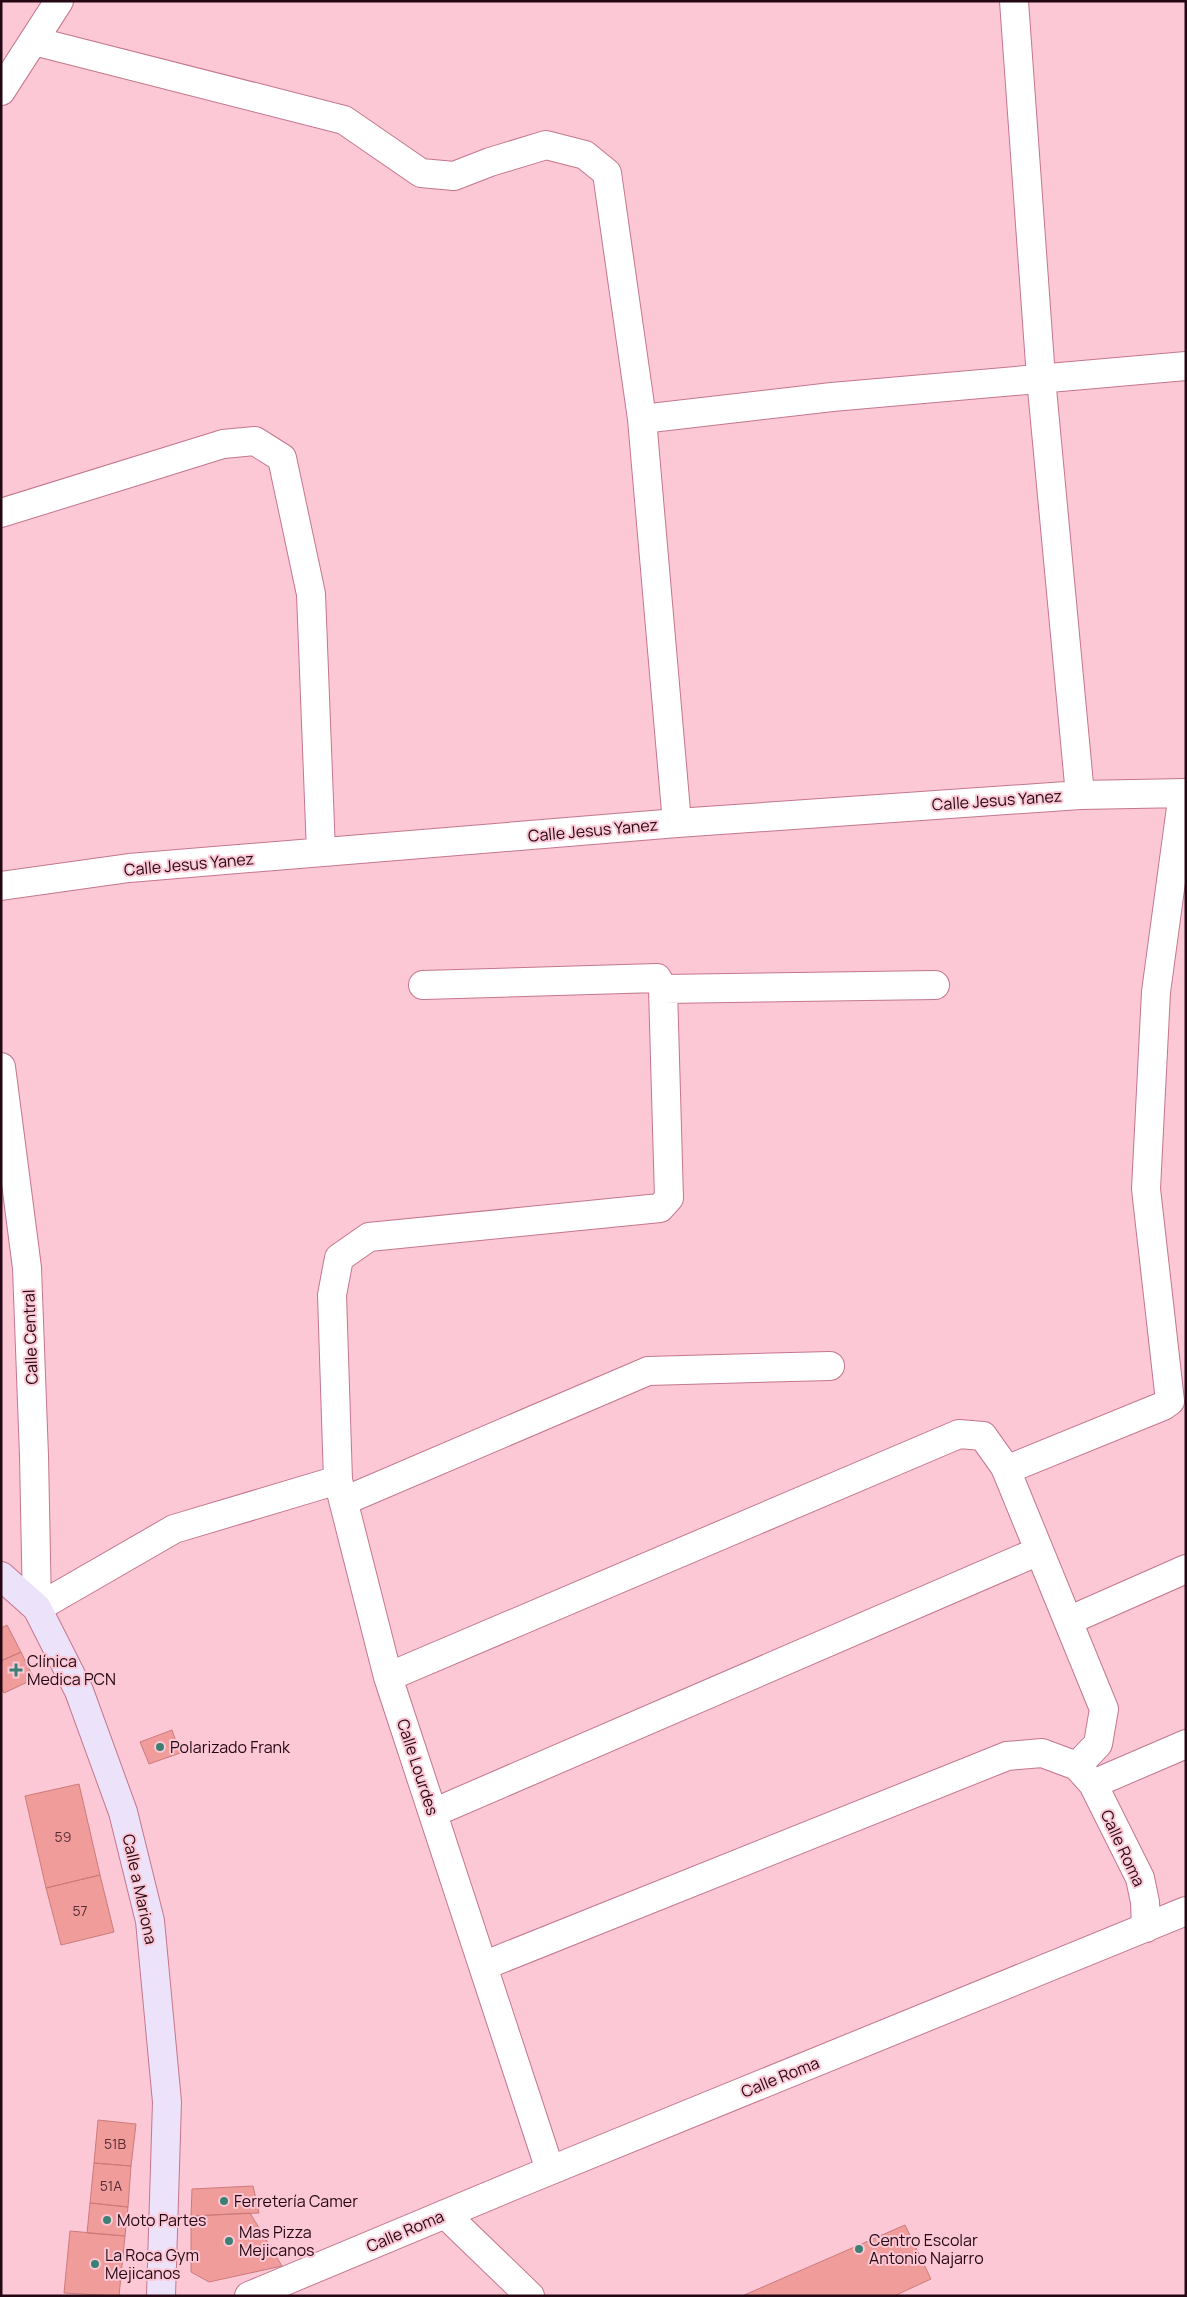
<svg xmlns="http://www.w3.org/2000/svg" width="1187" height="2297" font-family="Manrope,sans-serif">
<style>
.building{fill:#f09c9b;stroke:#cc7b7b}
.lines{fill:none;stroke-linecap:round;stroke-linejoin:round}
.street-casing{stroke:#c4768e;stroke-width:30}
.secondary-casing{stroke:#c4768e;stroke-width:30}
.street{stroke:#fff;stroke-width:28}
.secondary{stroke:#ece3fb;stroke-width:28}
.poi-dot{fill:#3c8074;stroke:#fcc8d6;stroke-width:2}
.labels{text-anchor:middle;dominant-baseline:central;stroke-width:4;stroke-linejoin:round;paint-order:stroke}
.number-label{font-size:14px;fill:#572c34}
.street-label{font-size:16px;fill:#240712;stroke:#fcc8d6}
.poi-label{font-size:16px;fill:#240712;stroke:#fcc8d6;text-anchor:start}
</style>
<rect width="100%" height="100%" fill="#fcc8d6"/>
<path class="building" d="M7,1625l14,27 -20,9v-33z
M21,1652l13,27 -30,14 -3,-6v-26z
M172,1730l8,23 -31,11 -9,-22z
M79,1784l21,91 -54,13 -21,-92z
M100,1875l14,57 -53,13 -15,-57z
M98,2120l38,4 -5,42 -37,-3z
M94,2163l37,3 -3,41 -38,-4z
M253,2186l6,27 -68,3 1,-27z
M90,2203l38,4 -3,29 -38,-3z
M250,2213l32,53 -73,16 -18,-10v-56z
M905,2225l26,54 -37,17h-152z
M70,2231l55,5 -6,60 -55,-3z"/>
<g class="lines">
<defs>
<path id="street" d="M1014,1l27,377 39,417
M34,41l310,79 77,53 33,3 36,-14 56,-17 39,10 22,18 35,246 35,404
M1,91l58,-90
M642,419l190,-22 354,-31
M1,513l222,-69 32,-3 27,17 29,136 10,258
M1,886l128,-18 548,-45 403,-28 106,-2
M423,985l234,-7 6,11 6,209 -9,10 -291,29 -30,21 -7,37 6,185 50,197 162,493
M663,989l272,-4
M1,1067l26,201 7,188 3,152 137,-79 164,-49
M1006,1470l157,-64 7,-5 -24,-212 10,-197 27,-199
M344,1501l304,-130 182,-5
M1068,1621l118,-52
M388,1677l571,-243 24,2 22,31 99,242 -6,35 -21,22
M1093,1784l93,-40
M433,1813l606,-262
M483,1966l524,-210 35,-3 35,13 16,18 47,94 5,24 1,26
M445,2214l85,82
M249,2296l273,-114 664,-271"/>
<path id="secondary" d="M1,1576l36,32 42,83 44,121 27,109 17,181 -6,194"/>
</defs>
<use href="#street" class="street-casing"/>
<use href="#secondary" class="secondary-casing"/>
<use href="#street" class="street"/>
<use href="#secondary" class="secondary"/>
</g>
<g class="poi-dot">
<path d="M13.5 1662.5h5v5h5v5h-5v5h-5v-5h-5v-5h5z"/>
<circle cx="160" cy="1747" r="5"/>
<circle cx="224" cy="2201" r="5"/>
<circle cx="107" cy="2220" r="5"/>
<circle cx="229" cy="2241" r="5"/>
<circle cx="859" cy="2249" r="5"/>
<circle cx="95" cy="2264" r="5"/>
</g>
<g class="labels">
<g class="number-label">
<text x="63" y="1836">59</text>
<text x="80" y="1910">57</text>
<text x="115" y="2143">51B</text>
<text x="111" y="2185">51A</text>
</g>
<g class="street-label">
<text transform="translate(997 800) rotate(-4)">Calle Jesus Yanez</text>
<text transform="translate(593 830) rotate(-5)">Calle Jesus Yanez</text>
<text transform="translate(189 864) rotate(-5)">Calle Jesus Yanez</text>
<text transform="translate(30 1337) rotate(-92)">Calle Central</text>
<text transform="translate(418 1767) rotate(72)">Calle Lourdes</text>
<text transform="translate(1123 1848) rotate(65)">Calle Roma</text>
<text transform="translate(140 1889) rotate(78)">Calle a Mariona</text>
<text transform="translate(780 2077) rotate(-22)">Calle Roma</text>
<text transform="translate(405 2231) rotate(-23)">Calle Roma</text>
</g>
<g class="poi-label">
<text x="27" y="1661">Clínica<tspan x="27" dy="18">Medica PCN</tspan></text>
<text x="170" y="1747">Polarizado Frank</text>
<text x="234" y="2201">Ferretería Camer</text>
<text x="117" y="2220">Moto Partes</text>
<text x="239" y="2232">Mas Pizza<tspan x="239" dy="18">Mejicanos</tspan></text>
<text x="869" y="2240">Centro Escolar<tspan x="869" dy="18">Antonio Najarro</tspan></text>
<text x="105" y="2255">La Roca Gym<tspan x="105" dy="18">Mejicanos</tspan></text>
</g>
</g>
<rect width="1187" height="2297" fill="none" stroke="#240712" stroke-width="5"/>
</svg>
